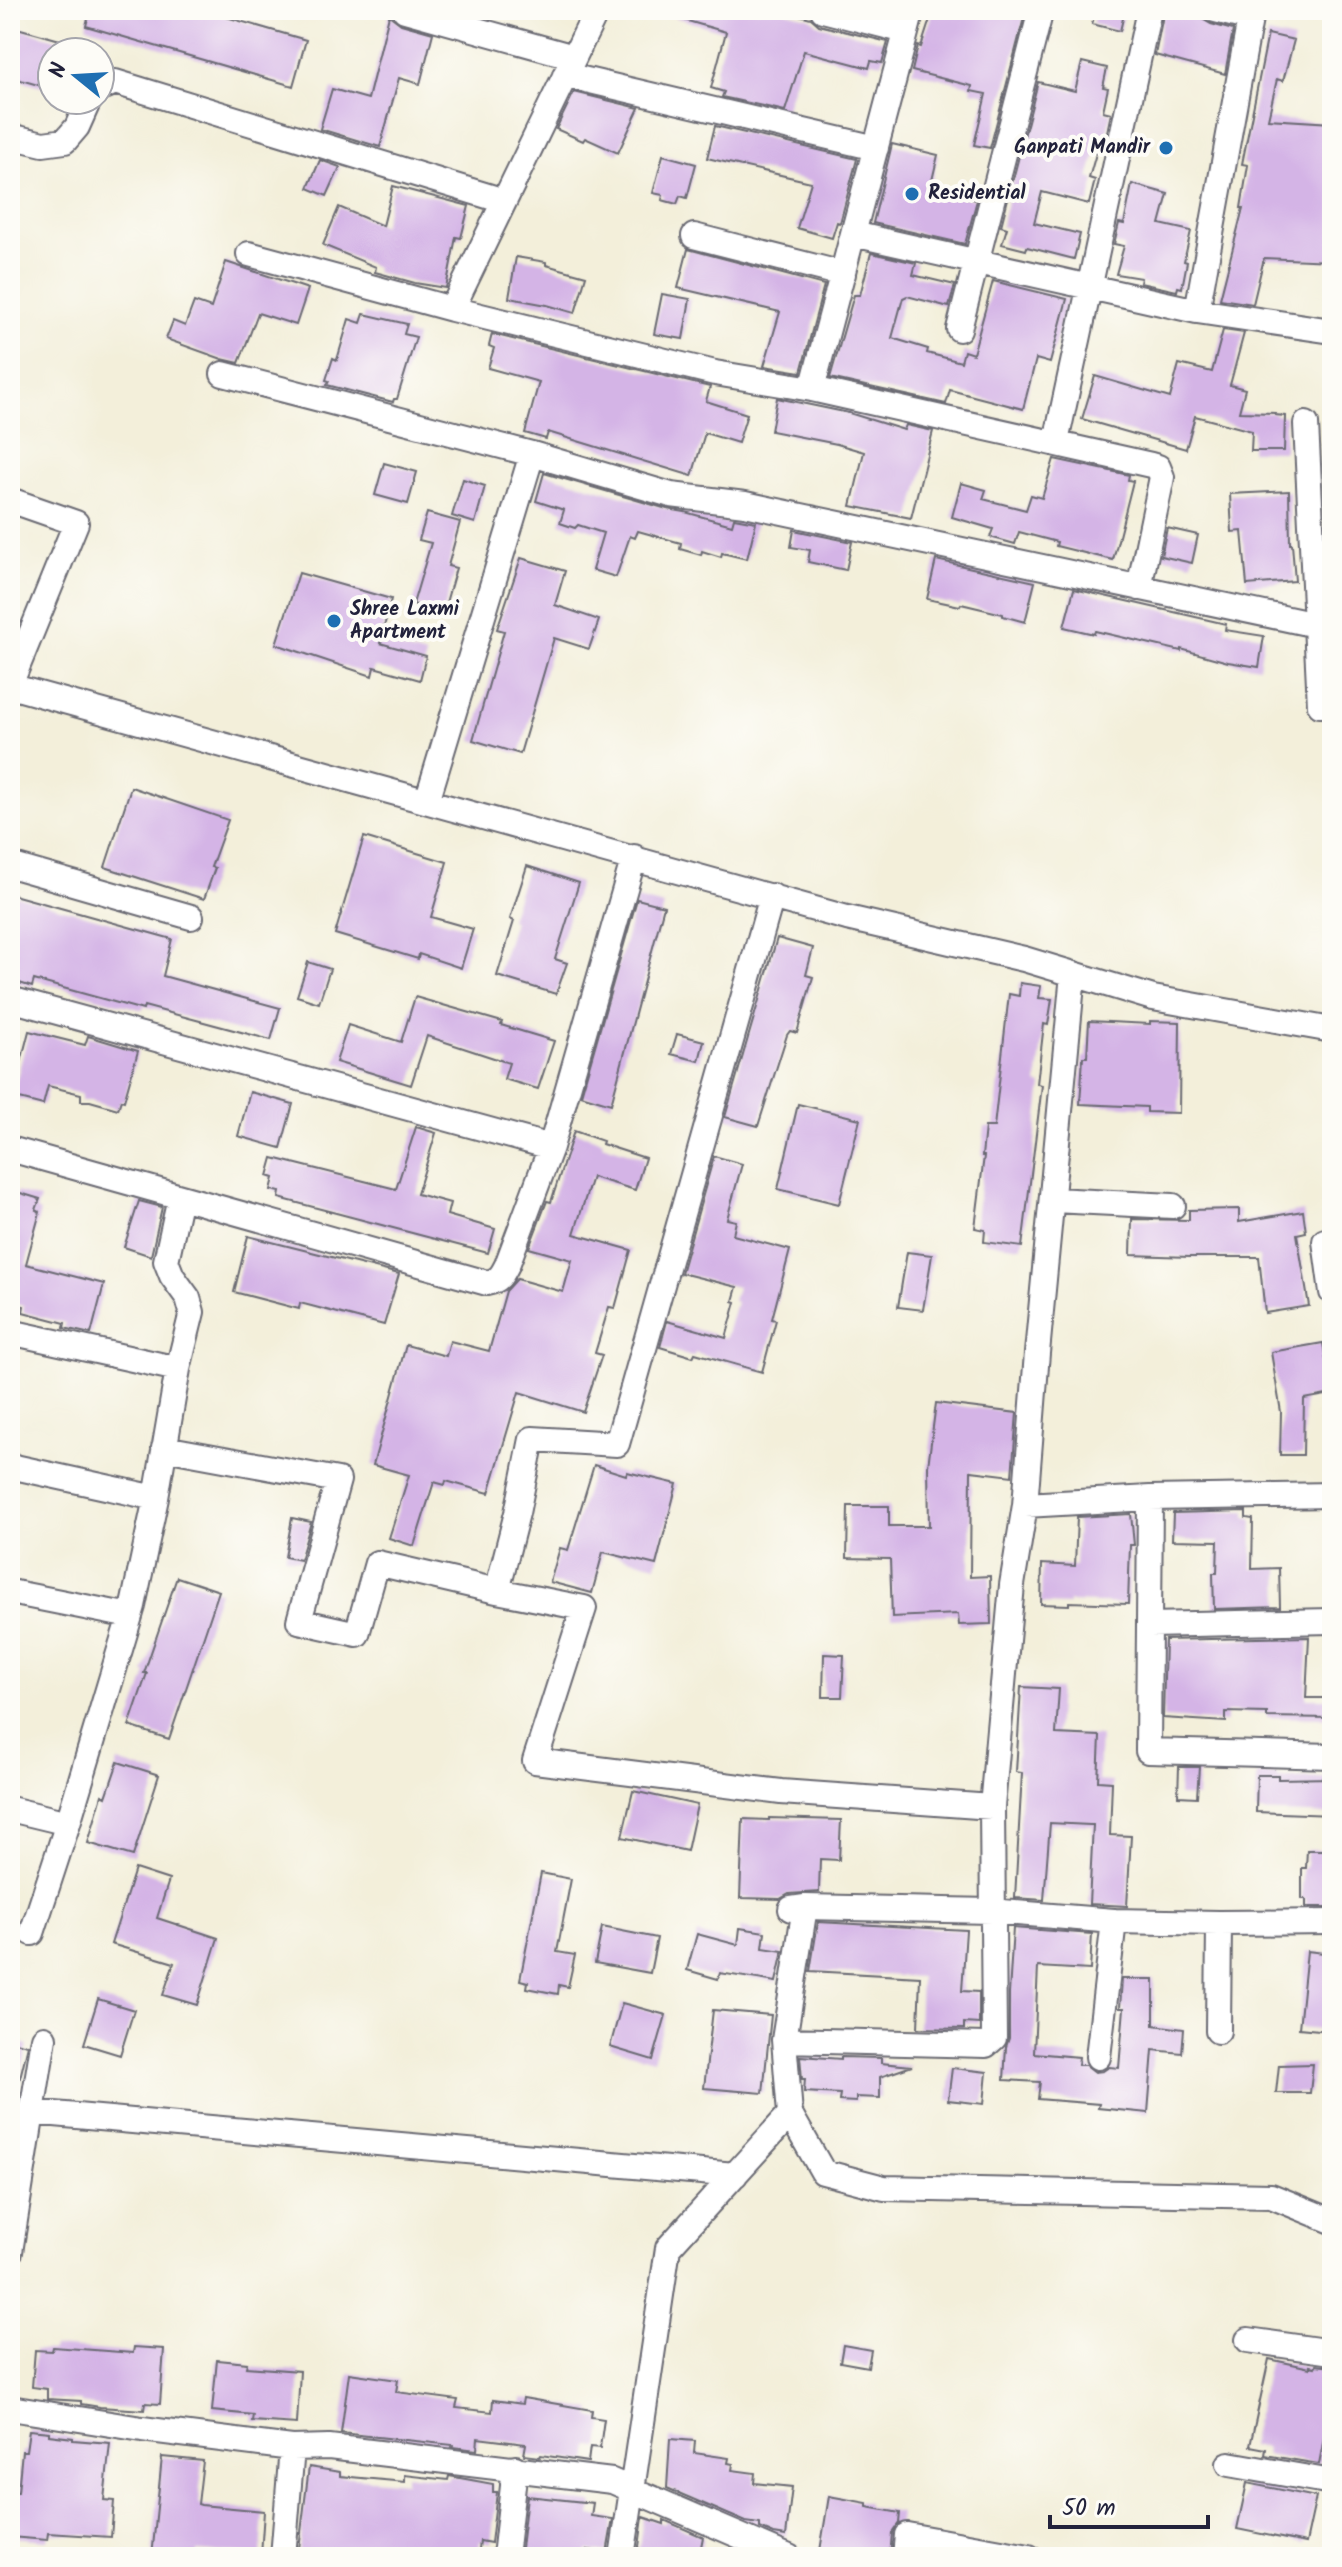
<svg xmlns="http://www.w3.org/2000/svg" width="1342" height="2567" font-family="Kalam,sans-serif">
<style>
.building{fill:#d4b4e6}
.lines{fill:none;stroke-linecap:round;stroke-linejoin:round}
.minor-casing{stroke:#6b6a73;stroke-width:28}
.minor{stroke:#fff;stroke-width:24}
.poi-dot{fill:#1f6fb2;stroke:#fdfcf7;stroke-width:3}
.labels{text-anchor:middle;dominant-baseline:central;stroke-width:8;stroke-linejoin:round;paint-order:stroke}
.poi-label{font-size:20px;font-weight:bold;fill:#22223b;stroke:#fdfcf7;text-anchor:start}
</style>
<rect width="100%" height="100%" fill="#fdfcf7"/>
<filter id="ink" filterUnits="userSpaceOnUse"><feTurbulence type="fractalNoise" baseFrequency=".0125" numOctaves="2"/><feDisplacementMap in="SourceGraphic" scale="16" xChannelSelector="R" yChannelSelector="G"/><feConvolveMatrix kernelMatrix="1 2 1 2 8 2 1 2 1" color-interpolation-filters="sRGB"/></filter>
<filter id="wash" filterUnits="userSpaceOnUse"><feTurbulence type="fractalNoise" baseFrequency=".006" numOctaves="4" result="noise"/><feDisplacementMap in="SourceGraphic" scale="32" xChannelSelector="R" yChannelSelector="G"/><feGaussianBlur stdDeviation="1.8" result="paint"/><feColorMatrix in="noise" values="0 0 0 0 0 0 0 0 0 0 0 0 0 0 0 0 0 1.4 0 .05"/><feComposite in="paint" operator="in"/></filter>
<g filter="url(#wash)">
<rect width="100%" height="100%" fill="#f3efda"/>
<g id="blocks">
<path class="building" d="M90,10h112l104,30 -13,46 -207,-60z
M668,10h112l31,8 8,7 69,17 -6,21 -11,-2 -2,7 -65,-17 -19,60 -63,-14 2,-5 -13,-4 15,-56 -59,-17z
M933,10h93l-36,138 -16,-3 12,-51 -15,-3 1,-5 -60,-15 6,-25 3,1z
M1096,10h29l-5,21 -28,-7z
M1164,10h23l14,4 3,6 7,4 22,6 -8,44 -70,-19z
M389,15l12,9 32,9 -13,51 -21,-6 -19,69 -60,-18 12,-40 36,10z
M10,26l75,21 -1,5h-32v37l-42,-12z
M1268,34l26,6 -11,41 -6,-2 -9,40 64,4v138l-68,-3 -11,46 -33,-5 23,-91h-2l7,-43 -6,-1z
M1082,62l25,6 -4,19 5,1 -5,23 8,2 -5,24 -5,-1 -12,42 6,2 -6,24 -47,-12 -8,31 46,11 -6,25 -47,-12 -1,3 -24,-6 5,-16 -6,-2 37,-144 37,9z
M574,92l65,16 -21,45 -33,-15 -2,3 -27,-12z
M715,126l142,33 -17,64 -3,-1 -5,16 -35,-10 14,-46 -104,-24z
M892,144l46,11 -8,34 47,11 -12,44 -92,-21z
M663,155l33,9 -9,34 -7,-2 -3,8 -15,-4 1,-5 -10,-2z
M320,160l20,7 -13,29 -19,-8z
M1132,184l36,10 -8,30 31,7 -7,30 3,1 -5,26 -4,-1 -1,4 -37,-8 1,-5 -25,-4 8,-28 -10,-2 5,-21 5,1z
M393,186l76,20 -8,32 -5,-1 -10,51 -31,-5 -40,-11 1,-5 -53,-22 16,-38 44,19z
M688,249l136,36 -23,87 -37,-6 16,-54 -102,-24z
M871,253l45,10 -3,12 42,10 -6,22 -42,-11 -4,2 -11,40 36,11 -1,4 34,9 3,-11 9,3 20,-73 74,18 -17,64 -14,-4 -13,50 -73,-19 -4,14 -116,-26 24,-83h6z
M516,257l30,5v3l40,11 -11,37 -28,-8 -38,-7z
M226,262l82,27 -12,36 -38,-12 -19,50 -17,-4 -56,-20 7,-18 12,5 9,-24 17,6z
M662,294l28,5 -7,40 -29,-5z
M364,314l43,10 -3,10 12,3 -19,62h-3l-1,3 -66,-17 2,-4 -3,-1 7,-22 4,2 12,-41 12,4z
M1223,330l21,3 -14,52 15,4 -6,23 36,1v2l10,1 -1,35h-33l1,-20 -57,-15 -9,33 -104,-30 13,-43 75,22 9,-34 33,8z
M492,334l218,53 -4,14 41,13 -9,29 -33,-10 -13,43 -144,-44 -2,7 -21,-6 14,-51 -51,-14 6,-20 -5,-2z
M777,398l72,15 55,17 2,-5 27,6 -22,87 -60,-12 13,-54 -27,-8 -66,-13z
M1054,459l75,16 -1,5 5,1 -20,79 -57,-14 1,-4 -38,-10 -4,12 -25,-7 3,-8 -41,-12 9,-34 25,7 -3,9 43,11 5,-15 11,3z
M384,463l33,9 -9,32 -33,-9z
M544,473l123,36 18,3 47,13 2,-7 22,4 -9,37 -25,-6 -1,4 -19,-6 -1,4 -21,-6 1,-6 -43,-12 -3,7 -5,-2 -14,41 -24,-7 11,-37 -25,-8 -3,3 -15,-5 4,-13 -28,-9z
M463,479l22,7 -10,37 -23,-7z
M1289,491l1,53h2l3,37 -48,4 -5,-54 -10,1 -2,-38z
M427,513l33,9 -12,44 8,2 -13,45 -30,-9 18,-61 -12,-3z
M1167,528l31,7 -6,28 -31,-7z
M794,530l58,12 -6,28 -38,-8 2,-12 -19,-3z
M521,558l44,13 -10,34 44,15 -10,29 -35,-11 -34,116 -47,-14 31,-109 -7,-2z
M936,560l99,22 -10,40 -22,-6v-2l-42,-10 -1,2 -33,-7z
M299,573l92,26 -11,44 46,13 -6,24 -46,-13 -2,9 -96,-32z
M1074,589l152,35 -1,6 39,6 -5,31 -31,-5 -47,-13v2l-86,-20 -1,3 -30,-7z
M131,787l97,33 -17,47 4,1 -11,31 -99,-32z
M364,837l83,25 -16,55 42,12 -12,39 -42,-14 -1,5 -83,-25z
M527,866l52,17 -24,76 12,4 -11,31 -59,-18 17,-55 -4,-2z
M10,894l162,45 -9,37 117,32 -9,32 -127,-34 -1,4 -109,-30 -2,7 -22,-7z
M637,899l27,7 -53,198 -30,-9z
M777,938l36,10 -7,27 7,2 -16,56 -7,-2 -3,4 -29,91 -33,-9z
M308,962l22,7 -11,34 -22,-7z
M1020,983l21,3 -2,12 13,1 -4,26 -4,-1 -7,60 5,1 -20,162 -38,-5 1,-12 -10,-2 9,-72h-2l3,-29h9l15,-133 10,2z
M415,997l87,25 -1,3 53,16 -16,48 -34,-10 5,-16 -82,-27 -16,49 -75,-23 12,-37 53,17z
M1089,1021l61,3v-3l30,1 -1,91 -32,-1v-5l-67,-3 3,-47h4z
M29,1031l56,14 3,-9 50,15 -14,50 -3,-1 -3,9 -28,-8h-9v-7l-33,-8 -5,19 -31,-8z
M677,1034l27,7 -5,20 -28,-7z
M250,1092l43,12 -12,44 -43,-12z
M798,1104l62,15 -21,85 -61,-15z
M416,1127l20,6 -19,61 33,9 -3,12 48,14 -7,24 -209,-55 1,-6 -9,-2 3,-12 -6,-2 5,-18 123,31z
M574,1131l29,10 -1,3 43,14 -10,32 -43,-13 -18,57 57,16 -16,58 -6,-1 -14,46 7,2 -19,57 -64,-20 -30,101 -43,-12 -1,4 -11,-3 -20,64 -25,-8 20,-63 -36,-10 33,-120 40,11 4,-15 39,10 17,-60 11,-12 46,13 9,-32 -43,-12 18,-47 4,1z
M714,1156l28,8 -15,55 9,2 -3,14 57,15 -18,69 4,1 -14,52 -67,-19 -2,4 -33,-10 7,-26 59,17 10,-36 -3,-1 4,-14 -56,-14z
M17,1192l23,7 -4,11 4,2 -14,52 78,20 -13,50 -27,-6 1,-5 -42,-11 1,-6 -14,-3v-97l3,1z
M139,1201l23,6 -11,49 -27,-9z
M1239,1209v13l64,-11 3,21 -9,2 12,72 -44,7 -6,-56h-69l-59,-2 1,-36 57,1v-10z
M248,1236l151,38 -15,51 -84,-22 -1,6 -65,-17z
M907,1252l25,3 -9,55 -25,-3z
M1323,1343l9,51 -28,5 -1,56h-23l1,-43 -10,-60z
M936,1403l81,10 -5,63 -41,-5 -1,106 20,-1 1,48 -32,1 -1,-11 -66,3 -2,-58 -43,-1 1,-52h41v20h40l-1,-60z
M594,1465l32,10 1,-3 50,12 -21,81 -53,-13 -11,41 -42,-11 10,-34 8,2z
M1246,1511v7l7,1 -1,50 27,-1 1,39 -66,2 -1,-36h4l1,-32 -46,-1 1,-27z
M1131,1514l3,31h-4l-2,59 -59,-2v3l-28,-1 1,-40 33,2 2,-49z
M292,1518l19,4 -11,38 -15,-3z
M177,1577l42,14 -50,148 -40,-13 18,-53h-3z
M1309,1637l-3,61h26v20l-65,-1v-4l-41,-1v10l-63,-4 2,-78z
M824,1654l20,1 -2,42h-19z
M1021,1687l38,2 -3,45 44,2 -2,45 14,1 -2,53 21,1 -4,70 -38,-2 4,-79h-3l-40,-2 -6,77 -29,-2 7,-125 -6,-1z
M118,1762l41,13 -26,81 -45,-13 14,-48 4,2z
M1179,1767h20l-2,30 -19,-1z
M1257,1775h21v4l54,-1v37l-76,-3z
M633,1791l64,14 -10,46 -65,-14z
M769,1818l72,2 -2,40 -19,-1 -1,33 -30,2 -9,5 -40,-1 3,-79 26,1z
M1307,1850h25v57h-26v-8h-4v-31h4z
M135,1869l34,11 -12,38 61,20 -21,67 -34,-10 11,-32 -63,-19z
M541,1873l30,6 -14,73 18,3 -7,32 -9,-2 -1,9 -31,-6 1,-6 -8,-2z
M818,1922l148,8 -4,61 17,1v32l-15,-1v6l-46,-1 2,-51 -110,-6z
M602,1927l55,11 -7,35 -55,-10z
M740,1928l25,4 -2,16 20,3 -7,31 -56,-9 -2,6 -31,-9 10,-36 41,11z
M1013,1928l79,6 -2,36 -52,-3 -4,86 45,4 -1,8h8l9,7 8,-1 6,-4 10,1 5,-60h-4l2,-29h32v46l30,4 -2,24 -29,-3 -5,63 -50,-5 1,-4 -61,-5 2,-17 -36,-2 2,-33 3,-9v-44z
M1307,1951l25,3 -3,77 -30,-3z
M98,1999l36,11 -14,45 -36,-11z
M622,2003l44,12 -13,45 -43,-13z
M713,2010l58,5 -8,78 -59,-5z
M10,2041l18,4 -12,49 -6,-1z
M800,2056l41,3v-2l40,1v5l31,3 -32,11v21l-24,-1v5l-17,-1 1,-7 -36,-2 1,-13h-3z
M1313,2064l-3,29h-34l3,-28z
M952,2068l35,4 -3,32 -36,-4z
M1323,2323l9,1v13l-11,-2z
M843,2345l28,5 -3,17 -28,-5z
M53,2347l80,6 1,-6 30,2 -4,55 -15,-1 -1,7 -44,-3 -19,-3v-3l-34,-2v-10l-15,-2 3,-37 17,1z
M1269,2359l41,9v-2l5,1 1,-2 16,2v29l-13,68 -54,-9 1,-6 -16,-3z
M217,2360l30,3 -1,4 54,4 -3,53 -45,-3 1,-6 -41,-4z
M349,2373l49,7 -2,12 62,8 -2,8 36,4 1,-12 29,4 1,-6 69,12 -1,7 13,2 -4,29 -10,-1 -2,15 -47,-7 -1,2 -16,-2 2,-11 -48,-6 -1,12 -25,-3 1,-2 -112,-12z
M29,2430l20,2v3l24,3v2l37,3 -6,57 10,1 -3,36 -63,-4 -1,7 -37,-3v-45h8l4,-41h4z
M670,2439l25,2 -1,12 35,5 -1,5 5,1 -1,6 23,3 -1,10 38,4 -6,49 -12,-2 -14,-6v-4l-14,-2 -79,-34z
M162,2457l41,4 -5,43 3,1 63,6 -3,44 -64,-4v6h-45z
M309,2467l31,5v4l65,6v-7l43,5 1,-4 44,8v8h4l-6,51 -11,-2 -2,16h-51l-56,-6v6h-73z
M1247,2483l69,14 -10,46 -69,-14z
M527,2496l66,7 -2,13 22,3 -6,34 -20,-3v7h-67z
M829,2496l38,7v4l33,6 -1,10 -7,10 -2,24h-71z
M643,2517l21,7v-4l39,17 -4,20h-41l-20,-3z"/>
</g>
</g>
<g filter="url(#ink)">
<use href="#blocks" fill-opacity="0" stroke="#6b6a73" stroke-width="2"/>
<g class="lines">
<defs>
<path id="minor" d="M405,10l169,47
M823,10l83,21
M565,75l311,73
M100,89l15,-7 389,119
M10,136l33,8 22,-3 12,-14 12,-27
M853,234l344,77 135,20
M694,236l149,38
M249,254l203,55 263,64 97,16 339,76 7,2 4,10 -23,111
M452,309l145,-299
M1197,311l53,-292 -35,-9
M959,329l82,-319
M223,374l309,80 139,41 74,9 571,121
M812,389l100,-379
M1306,424l14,281h12
M1056,442l93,-432
M10,500l66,23 -66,162
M10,686l837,232 177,41 129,39 179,32
M427,801l105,-347
M10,865l181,52
M10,999l541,148
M10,1149l477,134c12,-2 15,-8 20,-18l44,-118 83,-290
M1053,1200l120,6
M1325,1241l7,51
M10,1332l168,37
M164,1448l174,32 -39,141 58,13 20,-71 120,28 20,-78 15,-74 85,5 155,-548
M10,1466l146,32
M1150,1498l-2,253 184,5
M1025,1505l125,-7 182,-3
M497,1591l87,17 -49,153 246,31 211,15
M10,1592l120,24
M1150,1625l182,-4
M10,1809l58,14
M805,1907l-21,133 6,74 33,58 61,16 387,8 61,25
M791,1909l14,-2 186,4 123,10 105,2 113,-1
M32,1933l36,-110 65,-217 23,-108 22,-129 14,-57 -4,-14 -16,-22 -6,-15 14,-64
M1218,2031l1,-108
M784,2040l202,5 8,-7 -2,-231 20,-222 13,-80 12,-152 36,-379
M1098,2057l16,-136
M32,2112l12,-74
M10,2252l22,-140 703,63
M1248,2340l84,12
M10,2408l132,21 150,19 37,-1 283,34 177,76
M1229,2464l103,18
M283,2557l9,-109
M505,2557l10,-89
M622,2557l46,-309 122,-134
M905,2557l2,-22 122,22"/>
</defs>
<use href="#minor" class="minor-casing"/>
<use href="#minor" class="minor"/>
</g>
</g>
<g class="poi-dot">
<circle cx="1166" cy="148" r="8"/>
<circle cx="912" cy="194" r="8"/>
<circle cx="334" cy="621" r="8"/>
</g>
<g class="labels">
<g class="poi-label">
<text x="1150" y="148" text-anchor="end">Ganpati Mandir</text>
<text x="928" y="194">Residential</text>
<text x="350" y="610">Shree Laxmi<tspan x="350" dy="23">Apartment</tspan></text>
</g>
</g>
<rect width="1342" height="2567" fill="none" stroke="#fdfcf7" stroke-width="40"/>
<g transform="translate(76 76) rotate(288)"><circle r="38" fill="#fdfcf7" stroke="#a5a5ac" stroke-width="2"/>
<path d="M0-6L14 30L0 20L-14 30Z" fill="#1f6fb2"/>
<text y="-12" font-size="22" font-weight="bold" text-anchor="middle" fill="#22223b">N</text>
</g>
<path d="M1050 2515v12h158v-12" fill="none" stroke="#22223b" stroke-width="4"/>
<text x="1062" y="2515" font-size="24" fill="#22223b" stroke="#fdfcf7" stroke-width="6" paint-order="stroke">50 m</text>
</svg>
